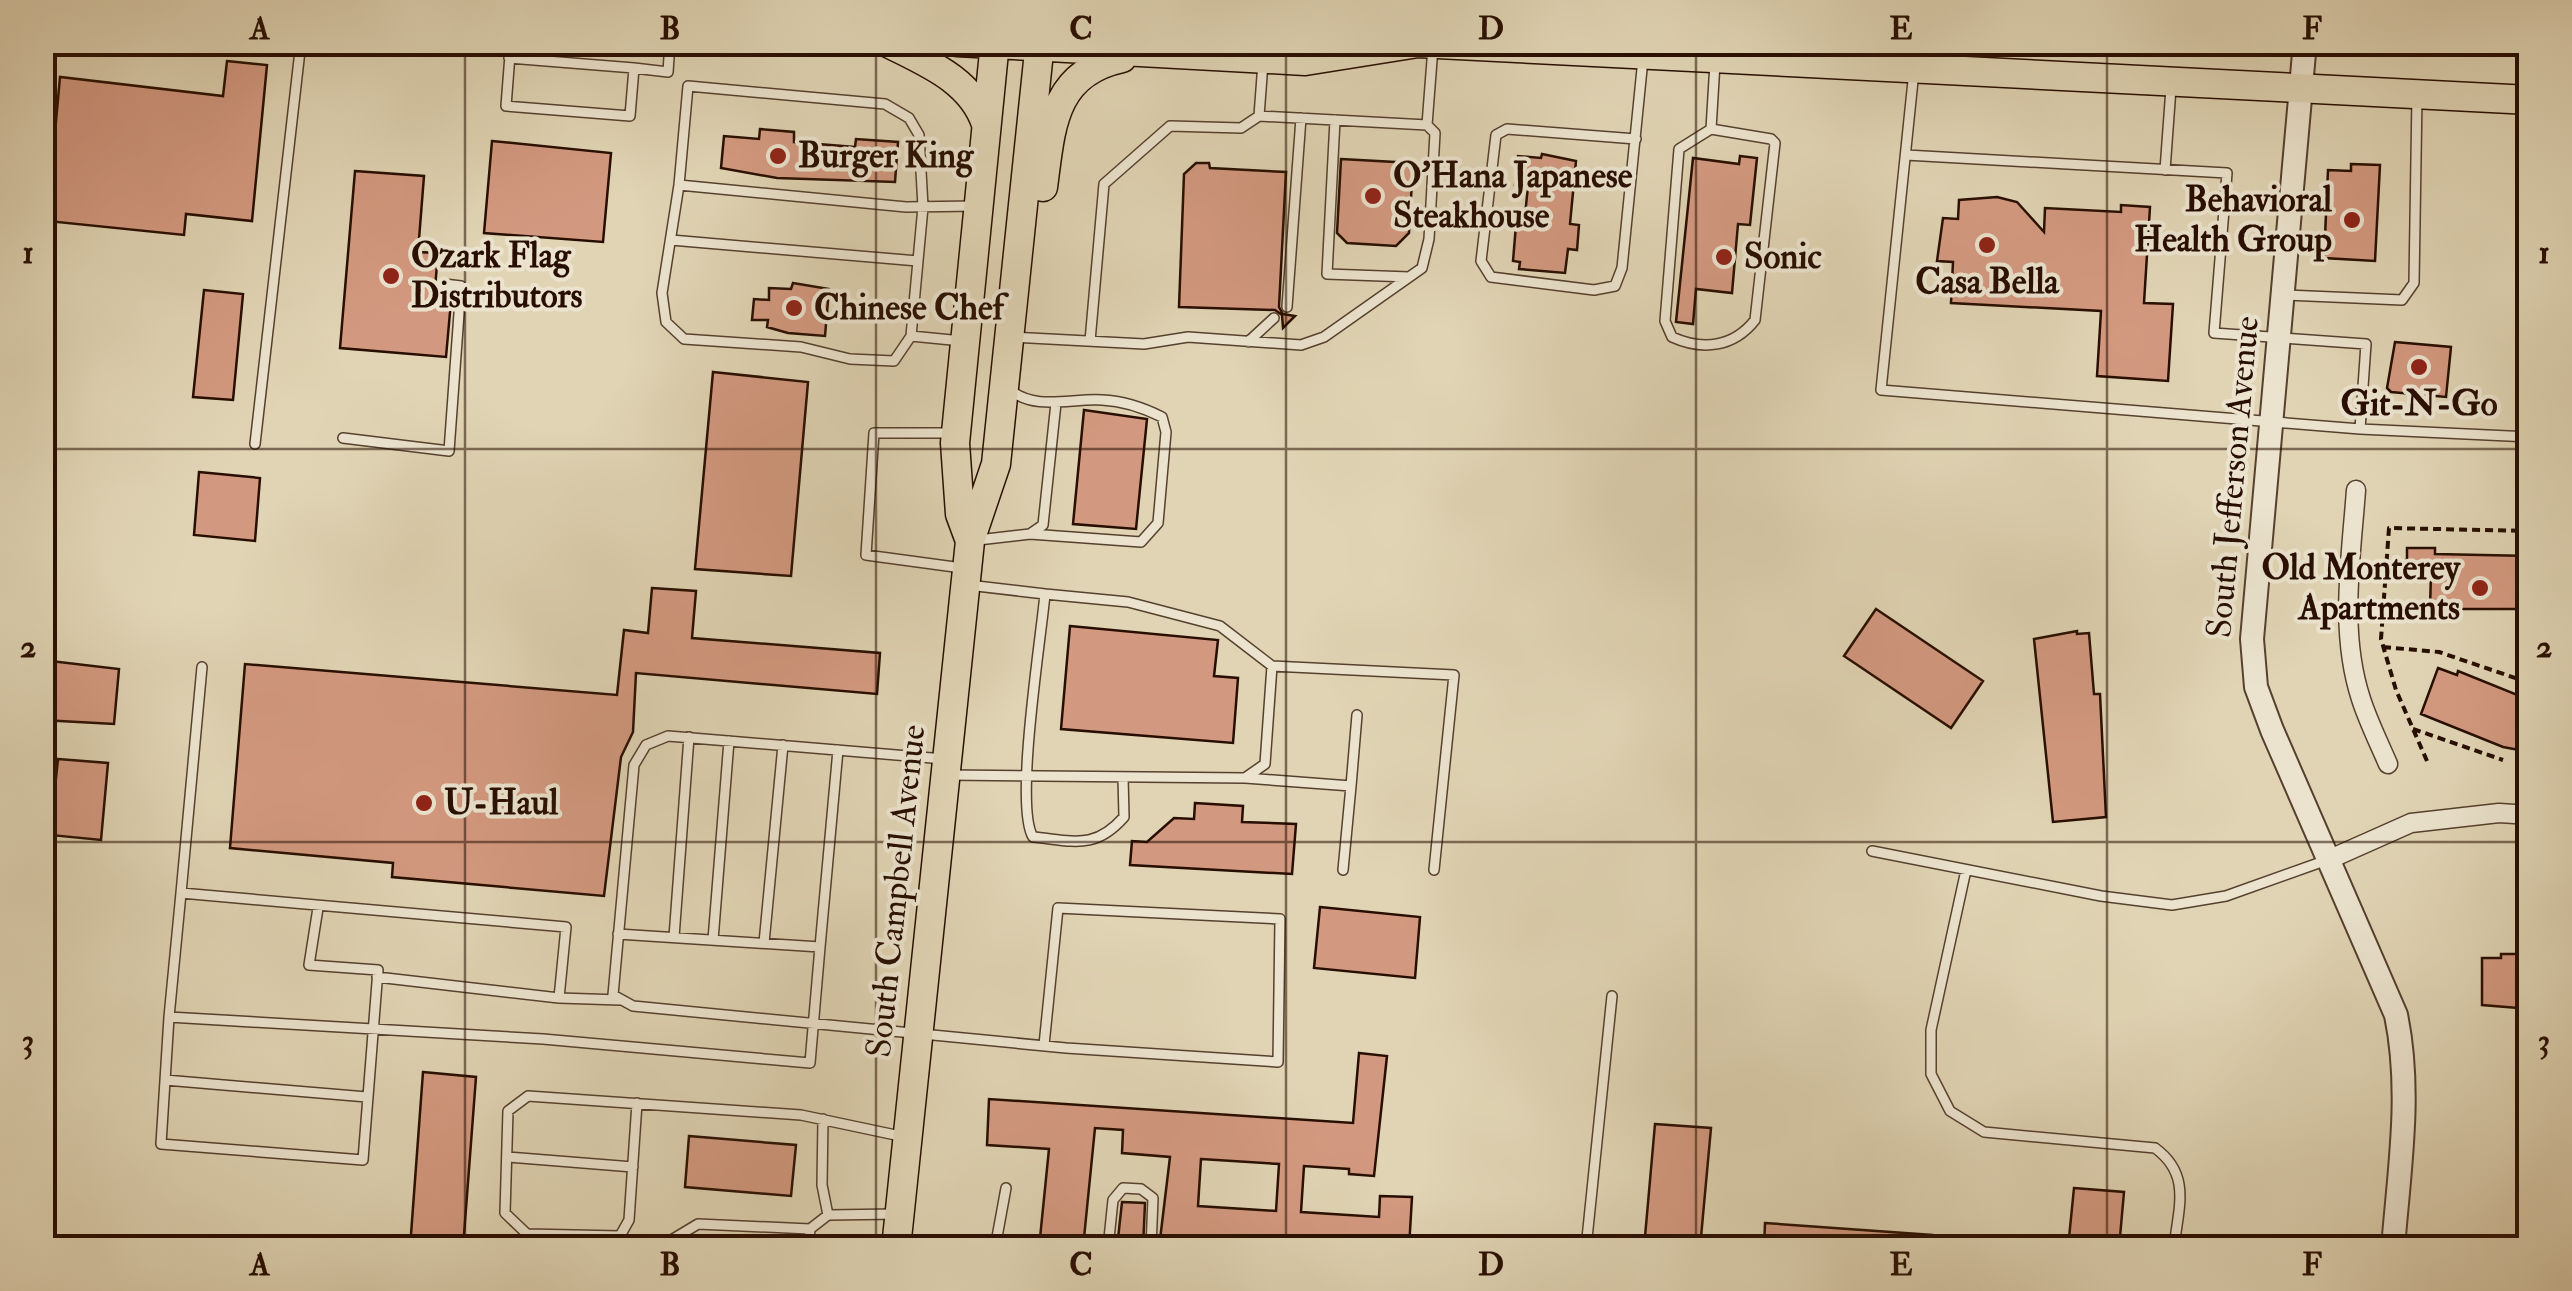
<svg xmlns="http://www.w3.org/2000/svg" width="2572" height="1291" font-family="'IM FELL Double Pica',serif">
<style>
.building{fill:#d39980;stroke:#280e01;stroke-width:2.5;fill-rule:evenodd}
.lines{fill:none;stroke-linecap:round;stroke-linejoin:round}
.service-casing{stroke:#56402e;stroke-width:12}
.minor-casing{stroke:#56402e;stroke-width:21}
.tertiary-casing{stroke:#56402e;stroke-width:26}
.primary-casing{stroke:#280e01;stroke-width:31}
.path{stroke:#280e01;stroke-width:4;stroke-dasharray:8 5;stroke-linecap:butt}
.service{stroke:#ebe3ce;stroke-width:9}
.minor{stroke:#ebe3ce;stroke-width:18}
.tertiary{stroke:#ebe3ce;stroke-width:22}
.primary{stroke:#e0d4b4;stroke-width:28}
.grid{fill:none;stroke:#280e01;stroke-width:2.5;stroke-opacity:0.55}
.poi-dot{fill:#8f2418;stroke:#ebe3ce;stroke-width:4}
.labels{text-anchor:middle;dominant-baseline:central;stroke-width:8;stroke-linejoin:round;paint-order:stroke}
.poi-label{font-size:35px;font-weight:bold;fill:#280e01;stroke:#ebe3ce;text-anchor:start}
.street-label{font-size:35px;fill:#280e01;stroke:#ebe3ce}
.neatline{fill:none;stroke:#280e01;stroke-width:4}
.grid-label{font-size:32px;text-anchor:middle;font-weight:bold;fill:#280e01}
</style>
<rect width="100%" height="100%" fill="#e0d4b4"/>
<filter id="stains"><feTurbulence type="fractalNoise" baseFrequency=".002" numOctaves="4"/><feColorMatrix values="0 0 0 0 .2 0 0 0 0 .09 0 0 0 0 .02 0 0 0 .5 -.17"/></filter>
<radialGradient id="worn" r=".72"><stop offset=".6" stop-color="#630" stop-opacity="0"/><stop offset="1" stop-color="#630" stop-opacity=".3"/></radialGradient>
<path class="building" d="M227,61l40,4 -15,156 -66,-7 -2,21 -137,-14 13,-144 163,19z
M760,129l34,3v10l61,5 1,-8 42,3 -3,40 -118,-4 -56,-10 3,-32 35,3z
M492,141l119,12 -8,89 -119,-9z
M1542,154l34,7 -6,63 9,1 -2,25 -9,-1 -3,24 -46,-4 1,-7 -7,-1 3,-36h8l4,-39 -13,-1 3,-29 23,2z
M1740,156l17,2 -7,67 -12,-1 -6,69 -36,-4 -3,35 -17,-2 17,-164 46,6z
M1341,159l72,4 -4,70 -13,13 -49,-3 -10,-10z
M1196,163h13l1,5 76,4 -7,135 4,7 12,2 -12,12 -1,-13 -7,-5 -96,-3 5,-133z
M2351,164l29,1 -5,96 -51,-3 4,-88 23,1z
M355,171l69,5 -6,76 20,1 -4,47 17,1 -5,56 -106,-9z
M1997,197l20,5 27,30 1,-24 76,4v-7l29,2 -6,96 29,1 -5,77 -71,-5 4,-65 -150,-8 2,-41 -16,-1 6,-43 15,1 1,-19z
M793,283l36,6 -4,47 -37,-3 -21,-6 1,-7h-16l2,-21 15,1v-12l22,1z
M204,290l39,4 -10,106 -40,-3z
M2395,342l56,5 -5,50 -55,-5 -4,-4z
M713,372l95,10 -17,194 -96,-7z
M1084,410l63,9 -11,110 -63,-5z
M199,472l61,6 -5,63 -61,-6z
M2407,548h28v6l95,2v53h-100l1,-36 -24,-1z
M652,588l44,3 -4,47 188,15 -3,41 -241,-21 -3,59 -12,25 -17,139 -212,-19 1,-14 -163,-15 15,-184 372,31 7,-65 24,3z
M1876,609l107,72 -32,47 -107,-72z
M1070,626l148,14 -4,36 24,2 -5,65 -172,-14z
M2077,631v3l12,-1 5,61h6l6,123 -53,5 -19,-183z
M42,660l77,9 -5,55 -72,-4z
M2438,668l19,7 1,-4 72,29v52l-27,-5 -82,-33z
M58,759l50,4 -7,77 -51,-5z
M1195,803l48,3 -1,16 54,2 -4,50 -162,-9 2,-24 15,1 27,-24 20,1z
M1320,907l100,10 -5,61 -101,-10z
M2501,954h29v55l-48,-4v-47h19z
M1359,1053l28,3 -13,120 -25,-2v-5l-45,-3 -3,46 78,5 1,-21 32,1 -3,51h-250l11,-91 -48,-4 1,-23 -28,-2 -12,120h-44l10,-99 -62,-4 2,-46 364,24zM1201,1159l78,5 -3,47 -78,-5z
M423,1072l53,5 -13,171h-53z
M1655,1124l56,4 -11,120h-56z
M689,1136l107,9 -5,51 -106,-9z
M2074,1188l50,4 -5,56h-51z
M1122,1202l23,1 -2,45h-26z
M1765,1223l167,12 -1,13h-167z"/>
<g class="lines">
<defs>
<path id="service" d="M1917,42l-36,348 479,39 170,8
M509,58l125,10 -4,48 -124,-10 5,-64
M634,68l34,4 2,-30
M1259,116l4,-53
M1335,120l-8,154 82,3
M1711,129l60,10 4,4 -20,177c-21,27 -52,31 -83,17l-7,-16 14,-172 32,-20 4,-66
M1636,139l-129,-10 -11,6 -15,126 10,16 103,13 21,-4 7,-18 21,-209
M1906,155l321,18 -13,160 152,11 -6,85
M2165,170l6,-82
M679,185l-17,108 4,29 18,17 117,8 49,12 44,2 17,-25 12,-129 -4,-72 -10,-17 -24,-14 -197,-18 -9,99 227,22 70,-1
M671,240l247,21
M2286,295l116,5 12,-17 3,-187
M1287,307l14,-189
M911,336l51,5
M1012,337l132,7 44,-7 113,8 23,-8 98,-69 7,-29 6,-106 -8,-8 6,-78
M1090,341l14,-157 66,-58 71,2 18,-12 168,9
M1248,342l26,-24
M1010,390c26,21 61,8 92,10 22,1 40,7 60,17l4,15 -8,91 -17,19 -111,-8
M953,433h-79l-8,122 96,13
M2518,436l12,-12
M343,438l106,13 12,-165 -17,-2
M255,444l46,-402
M978,540l52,-6 13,-9 13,-122
M968,585l77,9
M1272,666l182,9 -20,195
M944,759l-276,-23 -22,9 -12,20 -21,230 20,11 433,42 212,14 2,-143 -222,-11 -14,137
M948,775l297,3 20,-14 7,-98 -52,-40 -92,-24 -83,-8c-4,45 -31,212 -12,243 41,4 62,13 91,-20l-1,-40
M1245,778l106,8 6,-71
M1872,851l229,45 71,9 54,-9 101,-36
M1343,870l8,-84
M1966,870l-35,160v44l19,37 34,21 171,16c37,27 23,60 19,100
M181,893l21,-226
M618,934l202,13 18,-197
M674,937l15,-200
M713,940l16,-199
M764,943l19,-198
M377,977l182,21 61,2
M559,998l7,-71 -385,-34 -12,124 374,22 267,24 10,-116
M169,1017l-8,127 202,16 15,-190 -69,-5 9,-57
M165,1080l202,17
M637,1103l-8,117 -9,16 -93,-2 -22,-21 3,-102 20,-15 273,19 104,22
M823,1119l-1,66 6,30
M507,1157l126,10
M900,1240l95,5
M668,1248v-6l30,-18 112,5 18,-14 69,-1
M808,1248l2,-19
M995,1248l11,-60
M1108,1248l5,-48 10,-12 18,1 12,9 -2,50
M1586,1248l26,-252"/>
<path id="minor" d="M2356,490c-5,69 -17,142 5,209 7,22 18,44 27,65
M2330,859l81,-36 88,-10 31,2"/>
<path id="tertiary" d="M2305,42l-53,597 4,48 16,43 124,285c16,77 3,156 -3,233"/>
<path id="primary" d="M886,42c39,20 85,37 100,82
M957,42l348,19 113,-18 1112,57
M1043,187c8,-59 9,-114 79,-129
M970,541l-10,-27 -5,-71 40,-401
M896,1248l74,-707 26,-77 44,-422"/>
</defs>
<use href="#service" class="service-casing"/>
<use href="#minor" class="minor-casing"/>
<use href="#tertiary" class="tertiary-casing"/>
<use href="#primary" class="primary-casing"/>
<path class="path" d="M2383,647l56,5 91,31
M2413,729l90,31
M2427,761l-31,-71 -15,-51 8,-111 141,3"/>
<use href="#service" class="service"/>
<use href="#minor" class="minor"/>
<use href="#tertiary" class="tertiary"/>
<use href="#primary" class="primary"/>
</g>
<path class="grid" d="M465,42v1206M876,42v1206M1286,42v1206M1696,42v1206M2107,42v1206M42,449h2488M42,842h2488"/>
<g class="poi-dot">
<circle cx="778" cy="156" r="10"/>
<circle cx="1373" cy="196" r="10"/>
<circle cx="2352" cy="220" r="10"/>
<circle cx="1987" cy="245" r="10"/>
<circle cx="1724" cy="257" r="10"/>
<circle cx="391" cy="276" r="10"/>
<circle cx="794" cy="308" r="10"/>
<circle cx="2419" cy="367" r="10"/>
<circle cx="2480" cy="588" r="10"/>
<circle cx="424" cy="803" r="10"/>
</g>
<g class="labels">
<g class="poi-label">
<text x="798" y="156">Burger King</text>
<text x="1393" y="176">O'Hana Japanese<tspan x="1393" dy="40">Steakhouse</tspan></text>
<text x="2332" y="200" text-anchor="end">Behavioral<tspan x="2332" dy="40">Health Group</tspan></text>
<text x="411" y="256">Ozark Flag<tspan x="411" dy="40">Distributors</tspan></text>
<text x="1744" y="257">Sonic</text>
<text x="1987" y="282" text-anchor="middle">Casa Bella</text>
<text x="814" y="308">Chinese Chef</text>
<text x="2419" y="404" text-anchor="middle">Git-N-Go</text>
<text x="2460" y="568" text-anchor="end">Old Monterey<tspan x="2460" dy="40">Apartments</tspan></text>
<text x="444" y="803">U-Haul</text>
</g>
<g class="street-label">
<text transform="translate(2233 477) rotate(-85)">South Jefferson Avenue</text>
<text transform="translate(896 891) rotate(-84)">South Campbell Avenue</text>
</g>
</g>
<rect width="2572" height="1291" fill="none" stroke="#e0d4b4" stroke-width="110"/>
<rect x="55" y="55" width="2462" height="1181" class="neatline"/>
<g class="grid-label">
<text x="260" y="39">A</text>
<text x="670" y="39">B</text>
<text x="1081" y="39">C</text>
<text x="1491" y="39">D</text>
<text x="1901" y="39">E</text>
<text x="2312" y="39">F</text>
<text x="28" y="263">1</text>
<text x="2544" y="263">1</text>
<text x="28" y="657">2</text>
<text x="2544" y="657">2</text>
<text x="28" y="1051">3</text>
<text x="2544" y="1051">3</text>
<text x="260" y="1275">A</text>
<text x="670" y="1275">B</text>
<text x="1081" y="1275">C</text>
<text x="1491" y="1275">D</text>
<text x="1901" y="1275">E</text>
<text x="2312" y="1275">F</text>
</g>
<rect width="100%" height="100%" filter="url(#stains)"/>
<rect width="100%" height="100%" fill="url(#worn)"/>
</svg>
